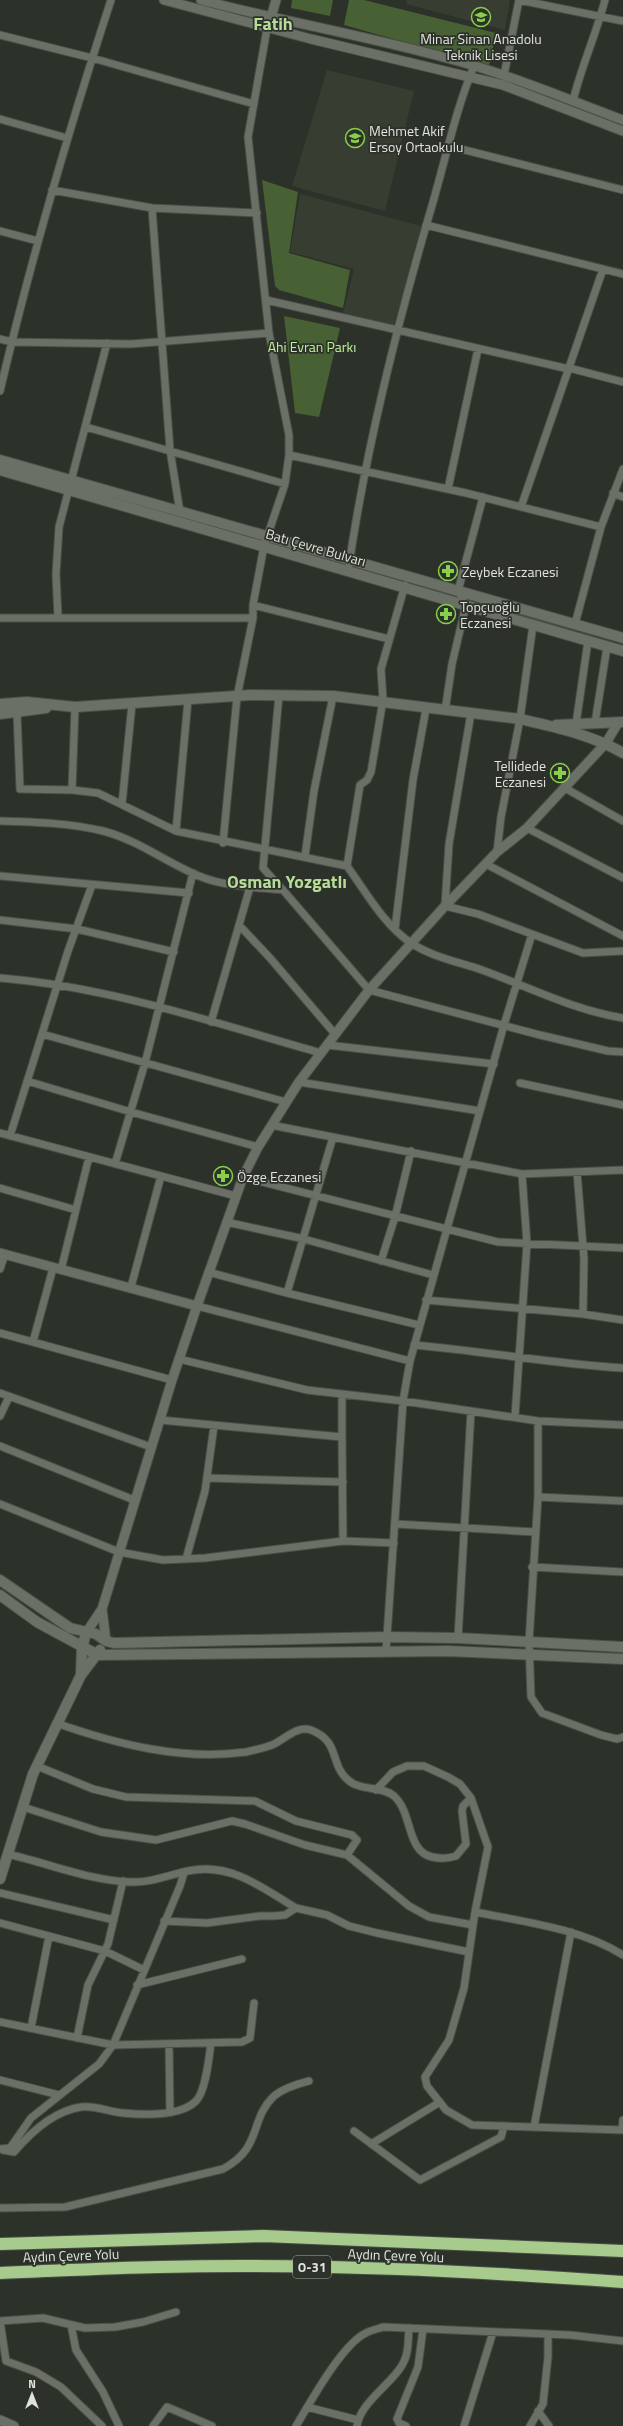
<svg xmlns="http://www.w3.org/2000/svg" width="623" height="2426" font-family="'Titillium Web',sans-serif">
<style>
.built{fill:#373e31}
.green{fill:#476034}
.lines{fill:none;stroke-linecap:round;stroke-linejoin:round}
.minor-casing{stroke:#494e47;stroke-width:9}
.tertiary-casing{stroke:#494e47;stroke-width:11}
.secondary-casing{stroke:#494e47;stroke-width:12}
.motorway-casing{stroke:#494e47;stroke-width:14}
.minor{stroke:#6b7067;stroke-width:7}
.tertiary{stroke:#6b7067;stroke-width:9}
.secondary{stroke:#6b7067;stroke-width:10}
.motorway{stroke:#a6cb8c;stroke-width:12}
.labels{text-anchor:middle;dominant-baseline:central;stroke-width:3.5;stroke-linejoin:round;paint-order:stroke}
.shield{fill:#2c3129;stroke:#aaaea8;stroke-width:1}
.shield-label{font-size:13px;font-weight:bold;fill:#e0e3de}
.poi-label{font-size:14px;fill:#e0e3de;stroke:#2c3129;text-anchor:start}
.park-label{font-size:14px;fill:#bdf396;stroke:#2c3129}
.street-label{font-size:14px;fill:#e0e3de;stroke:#2c3129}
.district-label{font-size:18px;font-weight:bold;fill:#b5dd99;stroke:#2c3129}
</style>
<rect width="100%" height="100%" fill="#2c3129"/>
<path class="built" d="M407,0h103l-5,30 -99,-26z
M327,70l87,21 -29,120 -93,-25z
M300,194l121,32 -27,99 -51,-12 11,-44 -64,-17z"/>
<path class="green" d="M292,0h41l-3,16 -39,-8z
M349,0h15l132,33 -7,33 -145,-41z
M262,180l36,12 -9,61 61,17 -7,38 -64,-18 -4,-4z
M284,316l56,12 -21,89 -24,-4z"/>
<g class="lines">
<defs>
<path id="minor" d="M519,0l104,21
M0,35l92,23 162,46
M504,75l15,-75
M573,101c8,-34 23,-66 32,-101
M0,119l67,19
M449,146l174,44
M52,190l100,18 105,5
M152,208l18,242 10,62
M426,225l197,49
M0,231l38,10
M266,300l303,69
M0,339l12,3 119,2 138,-11
M569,368l54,14
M0,391c31,-132 69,-262 111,-391
M86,427l199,57
M289,455l177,38 135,34
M448,489l30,-140
M613,493l10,4
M521,507l82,-238
M349,565c18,-123 49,-244 84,-363 13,-45 23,-93 41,-136
M253,605l136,34
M58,617l-2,-43 3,-47 48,-184
M0,618h253v-13l11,-59 21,-62 4,-29v-20l-20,-102 -21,-196 20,-114
M575,624l26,-97 22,-58
M279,695l-16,173 20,22
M75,707l-3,83 26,3 78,38 171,35c19,26 37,59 64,77 21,14 48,19 71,27 47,17 91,40 141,48
M445,711l7,-47 14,-59 -8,-14 25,-94
M17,713l3,76 52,1
M471,713l-22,131 -4,62 33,8 105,39 40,-2
M595,723l12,-76
M576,724l12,-83
M565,788l58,33
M122,804l10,-100
M0,821c35,1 69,2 103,10 35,9 64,32 96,45 26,11 57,11 84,14l86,100 171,45 68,16 15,1
M527,828l96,50
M176,831l12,-131
M223,843l14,-146 16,-79
M497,852l4,-35 19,-98 13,-94
M305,856l9,-65 19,-95
M486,864l137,72
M347,866l13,-81 7,-5 4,-8 12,-72 -2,-31 24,-84
M0,876l189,17
M0,920l77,9 97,23
M239,925l31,33 65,76
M395,929l18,-149 13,-71
M0,978c110,9 215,45 321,75
M211,1022l39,-135
M42,1034l244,68
M327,1045l167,19
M27,1081l104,31 127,35
M299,1082l181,29
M520,1083l103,22
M271,1125l251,49
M0,1133l236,63
M10,1136l58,-185 24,-66
M333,1137l-46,156 132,32
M115,1164l30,-101 48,-190
M577,1172l7,87 -1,55
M243,1177l255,65 125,6
M0,1188l76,22
M226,1222l78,17 129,36
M381,1261l14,-44 16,-66
M0,1269l5,-15
M61,1270l28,-113
M208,1272l79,21
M131,1287l30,-111
M426,1300l157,14 40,6
M197,1306l213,55
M0,1333l172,47
M33,1342l20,-74
M414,1345c70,6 139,19 209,23
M179,1359l128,31 96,11 135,20 85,4
M0,1393l151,54
M0,1416l9,-19
M515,1416l12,-172 -5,-70 101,-4
M160,1420l182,17v-42
M538,1421v76l-9,145 2,55 11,16 59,22 16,4 6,-2
M342,1437l1,104
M0,1446l134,54
M207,1478l136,4
M538,1497l85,4
M0,1504l119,48 44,8 42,-2 138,-17 51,2
M396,1524l139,8
M186,1559l19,-68 9,-65
M532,1567l91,5
M458,1638l13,-227
M386,1651l17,-250 7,-40 94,-336 28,-91
M56,1723c60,21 126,38 190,29 9,-2 18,-4 26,-7 12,-5 25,-20 39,-15 29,11 19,34 36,49 13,13 34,6 47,17 19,17 12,55 38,61 9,2 15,2 24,-1l10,-12 -4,-33 1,-5 8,-8
M37,1766l56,23 33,8 129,4 41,20 56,14 5,5 -10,15
M376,1790l17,-18 14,-6h17l24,11 12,7 11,14 17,49 -13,65 -11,76 -15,52 -24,37 2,9 19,24 26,15 151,5
M23,1807l78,25 55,8 76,-19 13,3 60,21 42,10 62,51 20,11 44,8
M7,1854c41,9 83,27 124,28 23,1 41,-9 63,-12 39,-6 70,19 102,38
M0,1893l114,27
M475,1912c50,10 104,16 148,43
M164,1921l43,2 53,-7h13l12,-1 11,-7 31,7 22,11 28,7 92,19
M0,1923l105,28 39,19
M137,1985l105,-26
M0,2022l113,23 129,-3 8,-4 4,-35
M31,2028l18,-92
M77,2038l11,-53 20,-41 15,-63
M169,2044l1,68
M0,2080l59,15
M534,2127l37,-195
M622,2130l1,-10
M354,2131l66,49 81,-43 3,-11
M371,2144l69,-42
M0,2149l10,-1 21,-30 68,-54 14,-19 67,-159 4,-13
M3,2150l11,2c17,-20 40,-41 67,-45 14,-2 28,5 42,6 21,2 57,4 73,-12 10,-10 13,-44 15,-58
M0,2208l65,-1 158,-38c40,-22 26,-48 50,-72 10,-9 24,-13 36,-16
M0,2321l43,-3 42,10 30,-1 28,-5 33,-10
M0,2321l6,40 30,11 25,15 41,39
M71,2325l5,25 27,42 16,34
M307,2407l51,13
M538,2411l11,15
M153,2426l14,-19 45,19
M296,2426c14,-23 46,-82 70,-93 5,-3 12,-4 17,-6l187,8 53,6
M357,2426c3,-25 40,-45 48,-67 4,-9 3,-21 4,-31
M406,2426l-7,-3 -2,-4 21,-52 5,-38
M464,2426l29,-94
M530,2426l13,-22 5,-47v-21"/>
<path id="tertiary" d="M164,0l147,39 192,46 120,46
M201,0c91,24 184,39 274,66 50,15 99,36 148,54
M271,18l5,-18
M0,1253l197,53
M102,1609l4,32
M86,1633l16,-24 70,-229 25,-74 46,-129 15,-30 41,-65 70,-92 76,-84 52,-54 30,-24 79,-85 12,-20
M0,2420l14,6"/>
<path id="secondary" d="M0,460l623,178
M0,470l623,181
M0,704l27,-2 48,5 175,-12 83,1 187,23c35,8 72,16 103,34
M0,714l46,-6
M556,725l67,-3
M0,1580l70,48 26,6 10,7 8,2 272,-6 72,1 165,9
M0,1595l37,27 61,33 350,-4 175,8
M81,1675l1,-27 4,-15
M0,1879l33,-105 48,-99 19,-25"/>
<path id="motorway" d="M0,2244l264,-8 359,15
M0,2273c53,-2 106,-5 160,-6 154,-4 309,4 463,15"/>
</defs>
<use href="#minor" class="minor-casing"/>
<use href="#tertiary" class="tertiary-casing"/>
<use href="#secondary" class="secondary-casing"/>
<use href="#motorway" class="motorway-casing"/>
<use href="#minor" class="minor"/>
<use href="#tertiary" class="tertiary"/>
<use href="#secondary" class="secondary"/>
<use href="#motorway" class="motorway"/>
</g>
<defs>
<symbol id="school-ring" viewBox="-11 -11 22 22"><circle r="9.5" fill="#2c3129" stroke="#88cf4a" stroke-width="1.5"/><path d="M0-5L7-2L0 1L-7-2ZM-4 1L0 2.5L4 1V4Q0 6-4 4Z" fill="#88cf4a"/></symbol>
<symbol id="pharmacy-ring" viewBox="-11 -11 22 22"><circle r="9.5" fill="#2c3129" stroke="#88cf4a" stroke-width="1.5"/><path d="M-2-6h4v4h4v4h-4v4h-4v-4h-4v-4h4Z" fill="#88cf4a"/></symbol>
</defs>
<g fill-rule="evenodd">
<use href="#school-ring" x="470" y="6" width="22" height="22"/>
<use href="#school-ring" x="344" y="127" width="22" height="22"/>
<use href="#pharmacy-ring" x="437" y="560" width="22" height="22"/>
<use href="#pharmacy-ring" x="435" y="603" width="22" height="22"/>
<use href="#pharmacy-ring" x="549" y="762" width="22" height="22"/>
<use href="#pharmacy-ring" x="212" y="1165" width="22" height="22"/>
</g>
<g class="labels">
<rect class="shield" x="293" y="2256" width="38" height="22" rx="3"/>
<g class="shield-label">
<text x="312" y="2267">O-31</text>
</g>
<g class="poi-label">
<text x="481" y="38" text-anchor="middle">Minar Sinan Anadolu<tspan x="481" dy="16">Teknik Lisesi</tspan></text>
<text x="369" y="130">Mehmet Akif<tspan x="369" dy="16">Ersoy Ortaokulu</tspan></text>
<text x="462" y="571">Zeybek Eczanesi</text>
<text x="460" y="606">Topçuoğlu<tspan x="460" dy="16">Eczanesi</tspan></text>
<text x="546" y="765" text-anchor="end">Tellidede<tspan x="546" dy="16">Eczanesi</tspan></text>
<text x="237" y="1176">Özge Eczanesi</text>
</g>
<g class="park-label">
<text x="312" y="346">Ahi Evran Parkı</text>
</g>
<g class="street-label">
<text transform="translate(316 547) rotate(16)">Batı Çevre Bulvarı</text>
<text transform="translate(71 2255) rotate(-2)">Aydın Çevre Yolu</text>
<text transform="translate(396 2255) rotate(2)">Aydın Çevre Yolu</text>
</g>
<g class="district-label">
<text x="273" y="23">Fatih</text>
<text x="287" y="881">Osman Yozgatlı</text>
</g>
</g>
<g transform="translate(32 2394)" stroke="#2c3129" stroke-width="3" paint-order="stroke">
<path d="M0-3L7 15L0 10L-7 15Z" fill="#e0e3de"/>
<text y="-6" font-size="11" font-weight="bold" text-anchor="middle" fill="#e0e3de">N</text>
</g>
</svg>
